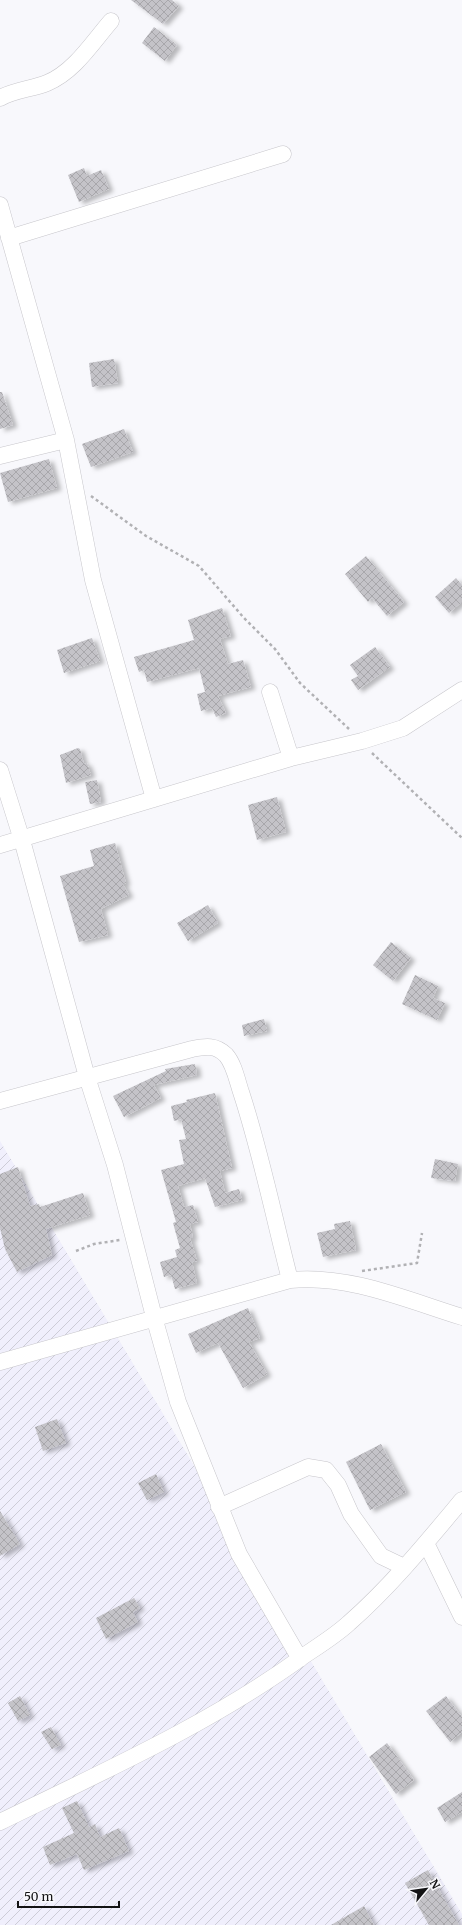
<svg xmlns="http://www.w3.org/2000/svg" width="462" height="1925" font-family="Merriweather,serif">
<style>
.industrial{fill:url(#industrial-furrows)}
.building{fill:url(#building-cross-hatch);filter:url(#shadow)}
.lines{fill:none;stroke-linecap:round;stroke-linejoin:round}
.street-casing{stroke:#c7c6cb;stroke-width:17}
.path{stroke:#b1b1b4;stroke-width:2.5;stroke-dasharray:3 3;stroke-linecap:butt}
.street{stroke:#fff;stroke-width:16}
</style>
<defs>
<pattern id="industrial-furrows" width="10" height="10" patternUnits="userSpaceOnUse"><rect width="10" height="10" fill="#f0effc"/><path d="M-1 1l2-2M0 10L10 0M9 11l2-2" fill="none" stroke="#cdccd7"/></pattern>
<pattern id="building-cross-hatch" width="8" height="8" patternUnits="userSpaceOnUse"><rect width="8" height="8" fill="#c4c3c8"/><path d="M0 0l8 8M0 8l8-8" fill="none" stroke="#a8a7ab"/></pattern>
<filter id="shadow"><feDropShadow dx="4.5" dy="2.5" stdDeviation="2" flood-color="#0004"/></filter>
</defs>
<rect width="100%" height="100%" fill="#f8f8fc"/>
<path class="industrial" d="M0,1141l462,773v11h-462z"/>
<path class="building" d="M131,0h41l7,6 -16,18z
M154,27l23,18 -12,16 -23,-18z
M84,168l3,8 14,-6 8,19 -30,13 -11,-27z
M114,359l4,24 -26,4 -3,-24z
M0,392h2l11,33 -13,4z
M124,429l9,23 -42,15 -9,-23z
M49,459l8,29 -49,14 -8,-29z
M366,556l38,46 -17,14 -15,-18 -4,4 -23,-28z
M456,578l6,7v17l-13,11 -14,-16z
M222,608l9,28 -11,3 8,25 15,-4 8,27 -33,9 8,17 -10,4 -4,-9 -11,3 -4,-17 8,-2 -6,-24 -52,14 -3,-12 -5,2 -5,-15 60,-17 -6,-20z
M92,638l8,23 -36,12 -7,-23z
M375,647l15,20 -32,23 -7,-10 7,-4 -8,-11z
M78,748l2,1 4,15 3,-1 4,12 -25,8 -6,-28z
M97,780l4,22 -11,2 -5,-22z
M277,797l9,35 -29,8 -9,-35z
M115,843l11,40 -3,1 6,11 -28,14 7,26 -29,7 -19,-66 34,-10 -4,-16z
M208,905l10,18 -30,18 -11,-18z
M391,942l20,16 -18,23 -20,-16z
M415,975l23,11 -5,12 12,5 -8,17 -35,-16z
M264,1019l3,12 -23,5 -2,-11z
M195,1064l2,11 -43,10 7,13 -37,19 -11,-21 53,-25 -1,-2z
M215,1093l17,75 -12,3 5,22 14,-4 3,11 -27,7 -10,-29 -27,8 6,21 9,-2 5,17 -8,2 3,14h-3l7,23 -5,1 5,21 -22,6 -4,-14 -7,2 -4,-15 17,-5 -2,-7 5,-2 -7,-25 3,-1 -15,-52 23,-6 -5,-24 7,-1 -5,-20 -7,2 -3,-15 16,-4 -1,-2z
M435,1159l23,5 -3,17 -24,-3z
M18,1167l12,39 9,-2 1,3 43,-14 7,22 -44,14 6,26 -35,17 -12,-23 -5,-21v-54z
M350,1221l6,29 -33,7 -6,-24 18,-4 -1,-5z
M248,1308l12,30 -11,4 18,32 -24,14 -25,-45 -22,10 -8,-19z
M57,1419l9,24 -23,8 -8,-24z
M381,1444l25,48 -36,18 -24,-48z
M156,1474l8,18 -17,8 -9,-17z
M0,1511l20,33 -20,12z
M134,1598l6,10 -7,4 5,10 -32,17 -10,-21z
M20,1696l10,19 -12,6 -10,-18z
M446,1696l16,21v15l-12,10 -24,-31z
M51,1727l10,18 -9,4 -11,-17z
M387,1743l27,37 -18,14 -27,-37z
M462,1792v20l-17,10 -8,-14z
M77,1801l12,26 6,-3 5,13 19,-9 10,23 -45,19 -7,-16 -27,11 -7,-18 31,-14 -12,-25z
M428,1870l31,55h-30l-24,-42z
M364,1906l10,19h-43z"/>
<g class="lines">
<defs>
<path id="street" d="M0,98c14,-8 32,-9 47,-15 27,-11 45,-40 64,-62
M0,205l66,235 27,140 61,219
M9,238l274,-84
M0,456l66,-16
M270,692l21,66
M0,770l22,70 65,237 28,88 39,152 24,85 61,152 61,105
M0,845l291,-87 71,-17 41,-13 59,-38
M0,1101l192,-52c14,-3 24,-4 34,6 8,9 11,25 15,37 20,61 33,126 49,188
M0,1362l290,-82c58,-6 117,20 172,37
M219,1507l89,-40 18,3 12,15 13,29 30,42 23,11
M426,1543l36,74
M0,1822c104,-51 212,-99 305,-167 15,-10 31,-20 44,-32 42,-37 77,-80 113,-123"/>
</defs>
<use href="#street" class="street-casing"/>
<path class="path" d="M91,496l55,40 53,30 45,52 31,31 25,34 49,46
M372,753l90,85
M76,1251l18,-7 26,-4
M362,1271l55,-8 5,-30"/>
<use href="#street" class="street"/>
</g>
<g transform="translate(426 1889) rotate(61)" stroke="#f8f8fc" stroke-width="3" paint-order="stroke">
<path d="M0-3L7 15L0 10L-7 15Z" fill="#131314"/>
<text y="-6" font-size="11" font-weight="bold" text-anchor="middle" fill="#131314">N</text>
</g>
<path d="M18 1901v6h101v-6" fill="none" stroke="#131314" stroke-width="2"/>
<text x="24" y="1901" font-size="12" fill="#131314" stroke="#f8f8fc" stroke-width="3" paint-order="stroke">50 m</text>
</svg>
